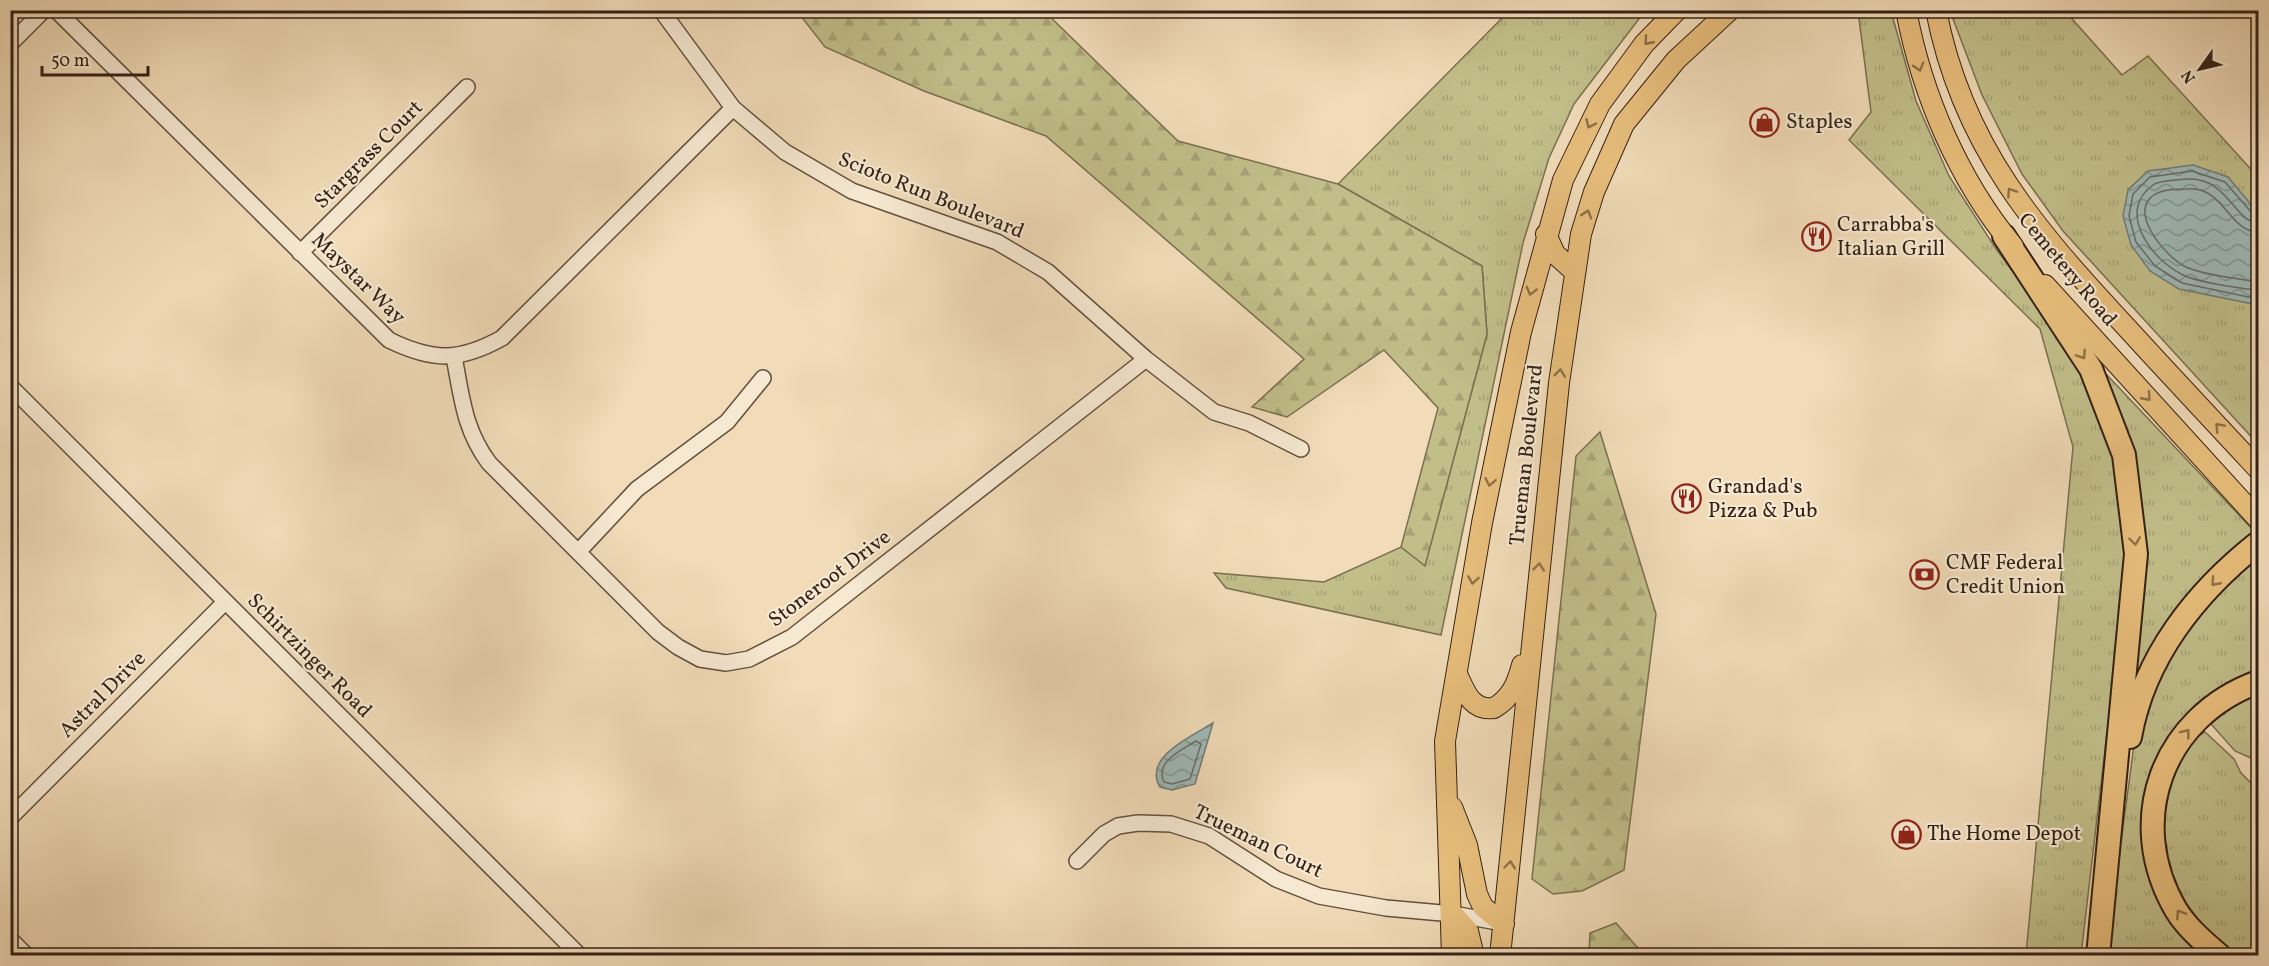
<svg xmlns="http://www.w3.org/2000/svg" width="2269" height="966" font-family="Vollkorn,serif">
<style>
.grass{fill:url(#grass-tufts);stroke:#7a7050;stroke-width:1.5}
.forest{fill:url(#forest-firs);stroke:#7a7050;stroke-width:1.5}
.water{fill:url(#water-waves);stroke:#737c77;stroke-width:1.5}
.lines{fill:none;stroke-linecap:round;stroke-linejoin:round}
.shore{stroke:#686d66;stroke-width:1.5}
.minor-casing{stroke:#62503e;stroke-width:18}
.major-casing{stroke:#332116;stroke-width:22}
.highway-casing{stroke:#332116;stroke-width:26}
.minor{stroke:#f6e8d1;stroke-width:15}
.major{stroke:#e8be7c;stroke-width:20}
.highway{stroke:#e8be7c;stroke-width:22}
.oneway{stroke:#8e7049}
.labels{text-anchor:middle;dominant-baseline:central;stroke-width:4.5;stroke-linejoin:round;paint-order:stroke}
.poi-label{font-size:21px;fill:#332116;stroke:#f6e8d1;text-anchor:start}
.street-label{font-size:21px;fill:#332116;stroke:#f6e8d1}
</style>
<defs>
<pattern id="grass-tufts" width="24" height="20" patternUnits="userSpaceOnUse" patternTransform="scale(1.5)"><rect width="24" height="20" fill="#c1be8a"/><path d="M3 7l-1-3M5 7V3M7 7l1-3M15 17l-1-3M17 17v-4M19 17l1-3" fill="none" stroke="#a6a376"/></pattern>
<pattern id="forest-firs" width="22" height="20" patternUnits="userSpaceOnUse" patternTransform="scale(1.5)"><rect width="22" height="20" fill="#c1be8a"/><path d="M5 1l3.5 6h-7zM16 11l3.5 6h-7z" fill="#a6a376"/></pattern>
<pattern id="water-waves" width="16" height="10" patternUnits="userSpaceOnUse" patternTransform="scale(1.5)"><rect width="16" height="10" fill="#9eb9b7"/><path d="M0 5q4-4 8 0t8 0" fill="none" stroke="#819694"/></pattern>
</defs>
<rect width="100%" height="100%" fill="#f1dbb8"/>
<filter id="stains"><feTurbulence type="fractalNoise" baseFrequency=".00333" numOctaves="4"/><feColorMatrix values="0 0 0 0 .2 0 0 0 0 .09 0 0 0 0 .02 0 0 0 .5 -.17"/></filter>
<radialGradient id="worn" r=".72"><stop offset=".6" stop-color="#630" stop-opacity="0"/><stop offset="1" stop-color="#630" stop-opacity=".3"/></radialGradient>
<path class="grass" d="M1509,11h136l-71,93 -25,54 -26,85 -82,392 -215,-47 -12,-15 110,9 77,-35 24,18 62,-231 -5,-68 -144,-82z
M1858,11h33l25,90 33,75 47,73 77,103 46,120 7,61 -3,63 -42,359h-55l47,-508 -33,-118 -191,-189 22,-28z
M1950,11h115l57,64 26,-19 110,121v267l-195,-213 -41,-57 -40,-79z
M2107,375l148,157c-42,32 -80,69 -104,117 -9,17 -15,37 -22,56l11,-158 -36,-170z
M2258,557v117l-69,43 -45,121 63,117 -101,1 31,-234 19,-48 52,-76z
M2258,693v56l-7,9 -16,-7 -24,-27 6,-10z
M2205,732l29,27 7,14 17,17v165c-27,0 -39,-10 -56,-31 -33,-40 -46,-70 -35,-122 3,-16 5,-29 14,-43 7,-11 11,-21 24,-27z"/>
<path class="forest" d="M797,11h247l134,130 160,43 144,82 5,68 -62,232 -24,-19 37,-139 -54,-58 -97,67 -35,-10 52,-48 -258,-223 -122,-45 -99,-44z
M1600,432l56,182 -32,256 -42,21 -29,3 -21,-15 44,-423z
M1616,923l28,32h-55l1,-22z"/>
<path class="water" d="M2193,165l35,12 30,36v92l-79,-16 -29,-18 -19,-26 -8,-29 5,-26 20,-19z
M1213,723l-18,61 -23,6 -12,-3c-18,-30 33,-51 53,-64z"/>
<g class="lines">
<path class="shore" d="M2258,216l-6,-3 -27,-31 -33,-11 -42,6 -17,17 -4,22 7,26 19,24 27,17 76,16
M2258,223c-23,-1 -31,-46 -70,-44 -9,1 -28,1 -35,6 -38,27 0,76 30,90 19,9 54,12 75,16
M2258,232c-30,-1 -34,-46 -71,-43 -8,0 -20,0 -27,3 -38,14 5,65 26,75 21,9 50,11 72,15
M1196,741l5,3 -11,35 -18,5 -8,-2c-10,-20 18,-32 32,-41z"/>
<defs>
<path id="minor" d="M56,10l333,330c43,21 70,22 113,-2l231,-230
M661,10l72,98 52,44 67,39 145,51 51,30 98,87 68,53 35,11 52,26
M10,44l34,-34
M300,253l167,-166
M454,357c8,41 10,72 35,106l169,169 20,15 22,12 26,4 23,-4 43,-22 354,-278
M10,386l570,570
M579,551l58,-62 90,-67 36,-44
M10,818l215,-216
M1077,861l27,-27 14,-8 20,-3 33,1 38,12 67,43 43,17 67,12 67,6 50,9
M10,939l17,17"/>
<path id="major" d="M1906,10c16,85 52,169 107,236
M1936,10c26,137 101,221 192,319 43,47 87,94 130,140
M1546,234l9,20 19,17
M2045,285l213,234
M1457,674c8,17 14,37 37,34 17,-10 23,-24 28,-43
M1452,807l15,38 10,49 6,13 21,17
M1453,914l15,17 6,25
M1452,956l-7,-215 37,-218 39,-191 42,-152 37,-76 44,-60 33,-34
M1500,956l59,-573 22,-149 13,-42 30,-68 52,-64 54,-50"/>
<path id="highway" d="M2004,236l87,133 33,86 12,99 -38,402
M2130,737c14,-80 66,-145 128,-194
M2220,956c-16,-14 -33,-28 -44,-46 -52,-89 -14,-193 82,-228"/>
</defs>
<use href="#minor" class="minor-casing"/>
<use href="#major" class="major-casing"/>
<use href="#highway" class="highway-casing"/>
<use href="#minor" class="minor"/>
<use href="#major" class="major"/>
<use href="#highway" class="highway"/>
</g>
<defs><path id="oneway-chevron" d="M-2-3.5L2.5 0L-2 3.5" fill="none" stroke-width="1.6" stroke-linecap="round" stroke-linejoin="round" transform="scale(1.5)"/></defs>
<g class="oneway">
<use href="#oneway-chevron" transform="translate(1648 41) rotate(132)"/>
<use href="#oneway-chevron" transform="translate(1919 67) rotate(73)"/>
<use href="#oneway-chevron" transform="translate(1590 124) rotate(115)"/>
<use href="#oneway-chevron" transform="translate(2011 192) rotate(-124)"/>
<use href="#oneway-chevron" transform="translate(1587 214) rotate(-73)"/>
<use href="#oneway-chevron" transform="translate(1531 291) rotate(105)"/>
<use href="#oneway-chevron" transform="translate(2082 355) rotate(57)"/>
<use href="#oneway-chevron" transform="translate(1560 373) rotate(-83)"/>
<use href="#oneway-chevron" transform="translate(2147 397) rotate(48)"/>
<use href="#oneway-chevron" transform="translate(2219 427) rotate(-133)"/>
<use href="#oneway-chevron" transform="translate(1490 482) rotate(101)"/>
<use href="#oneway-chevron" transform="translate(2135 541) rotate(83)"/>
<use href="#oneway-chevron" transform="translate(1539 567) rotate(-84)"/>
<use href="#oneway-chevron" transform="translate(1473 580) rotate(99)"/>
<use href="#oneway-chevron" transform="translate(2215 582) rotate(132)"/>
<use href="#oneway-chevron" transform="translate(2186 733) rotate(-52)"/>
<use href="#oneway-chevron" transform="translate(1510 865) rotate(-85)"/>
<use href="#oneway-chevron" transform="translate(2180 914) rotate(-123)"/>
</g>
<defs>
<symbol id="shop-ring" viewBox="-11 -11 22 22"><circle r="9.5" fill="#f6e8d1" stroke="#8f2418" stroke-width="1.5"/><path d="M-5-2.5h2.3a2.7 3.5 0 0 1 5.4 0H5L5.5 6h-11ZM-1.5-2.5h3a1.5 2.3 0 0 0-3 0Z" fill="#8f2418"/></symbol>
<symbol id="restaurant-ring" viewBox="-11 -11 22 22"><circle r="9.5" fill="#f6e8d1" stroke="#8f2418" stroke-width="1.5"/><path d="M-5-6h1v4h1v-4h1v4h1v-4h1v5L-1.5 .5V6h-2V.5L-5-1ZM5-6V6H3V1.5H1.5Q1.5-4 5-6Z" fill="#8f2418"/></symbol>
<symbol id="bank-ring" viewBox="-11 -11 22 22"><circle r="9.5" fill="#f6e8d1" stroke="#8f2418" stroke-width="1.5"/><path d="M-6-4H6V4H-6ZM0-2.3a2.3 2.3 0 1 0 0 4.6a2.3 2.3 0 1 0 0-4.6Z" fill="#8f2418"/></symbol>
</defs>
<g fill-rule="evenodd">
<use href="#shop-ring" x="1748" y="106" width="33" height="33"/>
<use href="#restaurant-ring" x="1800" y="220" width="33" height="33"/>
<use href="#restaurant-ring" x="1670" y="482" width="33" height="33"/>
<use href="#bank-ring" x="1908" y="558" width="33" height="33"/>
<use href="#shop-ring" x="1890" y="818" width="33" height="33"/>
</g>
<g class="labels">
<g class="poi-label">
<text x="1786" y="122">Staples</text>
<text x="1837" y="225">Carrabba's<tspan x="1837" dy="24">Italian Grill</tspan></text>
<text x="1708" y="487">Grandad's<tspan x="1708" dy="24">Pizza &amp; Pub</tspan></text>
<text x="1946" y="563">CMF Federal<tspan x="1946" dy="24">Credit Union</tspan></text>
<text x="1927" y="834">The Home Depot</text>
</g>
<g class="street-label">
<text transform="translate(369 155) rotate(-45)">Stargrass Court</text>
<text transform="translate(931 196) rotate(22)">Scioto Run Boulevard</text>
<text transform="translate(2067 270) rotate(50)">Cemetery Road</text>
<text transform="translate(358 279) rotate(44)">Maystar Way</text>
<text transform="translate(1527 455) rotate(-84)">Trueman Boulevard</text>
<text transform="translate(830 579) rotate(-37)">Stoneroot Drive</text>
<text transform="translate(309 656) rotate(45)">Schirtzinger Road</text>
<text transform="translate(103 695) rotate(-45)">Astral Drive</text>
<text transform="translate(1258 842) rotate(26)">Trueman Court</text>
</g>
</g>
<rect width="2269" height="966" fill="none" stroke="#f1dbb8" stroke-width="36"/>
<rect x="12" y="12" width="2245" height="942" fill="none" stroke="#332116" stroke-width="3"/>
<rect x="18" y="18" width="2233" height="930" fill="none" stroke="#332116" stroke-width="1.5"/>
<g transform="translate(2200 69) rotate(236)" stroke="#f6e8d1" stroke-width="4.5" paint-order="stroke">
<path d="M0-4.5L10 22L0 15L-10 22Z" fill="#332116"/>
<text y="-9" font-size="16" font-weight="bold" text-anchor="middle" fill="#332116">N</text>
</g>
<path d="M42 66v9h106v-9" fill="none" stroke="#332116" stroke-width="3"/>
<text x="51" y="66" font-size="18" fill="#332116" stroke="#f6e8d1" stroke-width="4.5" paint-order="stroke">50 m</text>
<rect width="100%" height="100%" filter="url(#stains)"/>
<rect width="100%" height="100%" fill="url(#worn)"/>
</svg>
